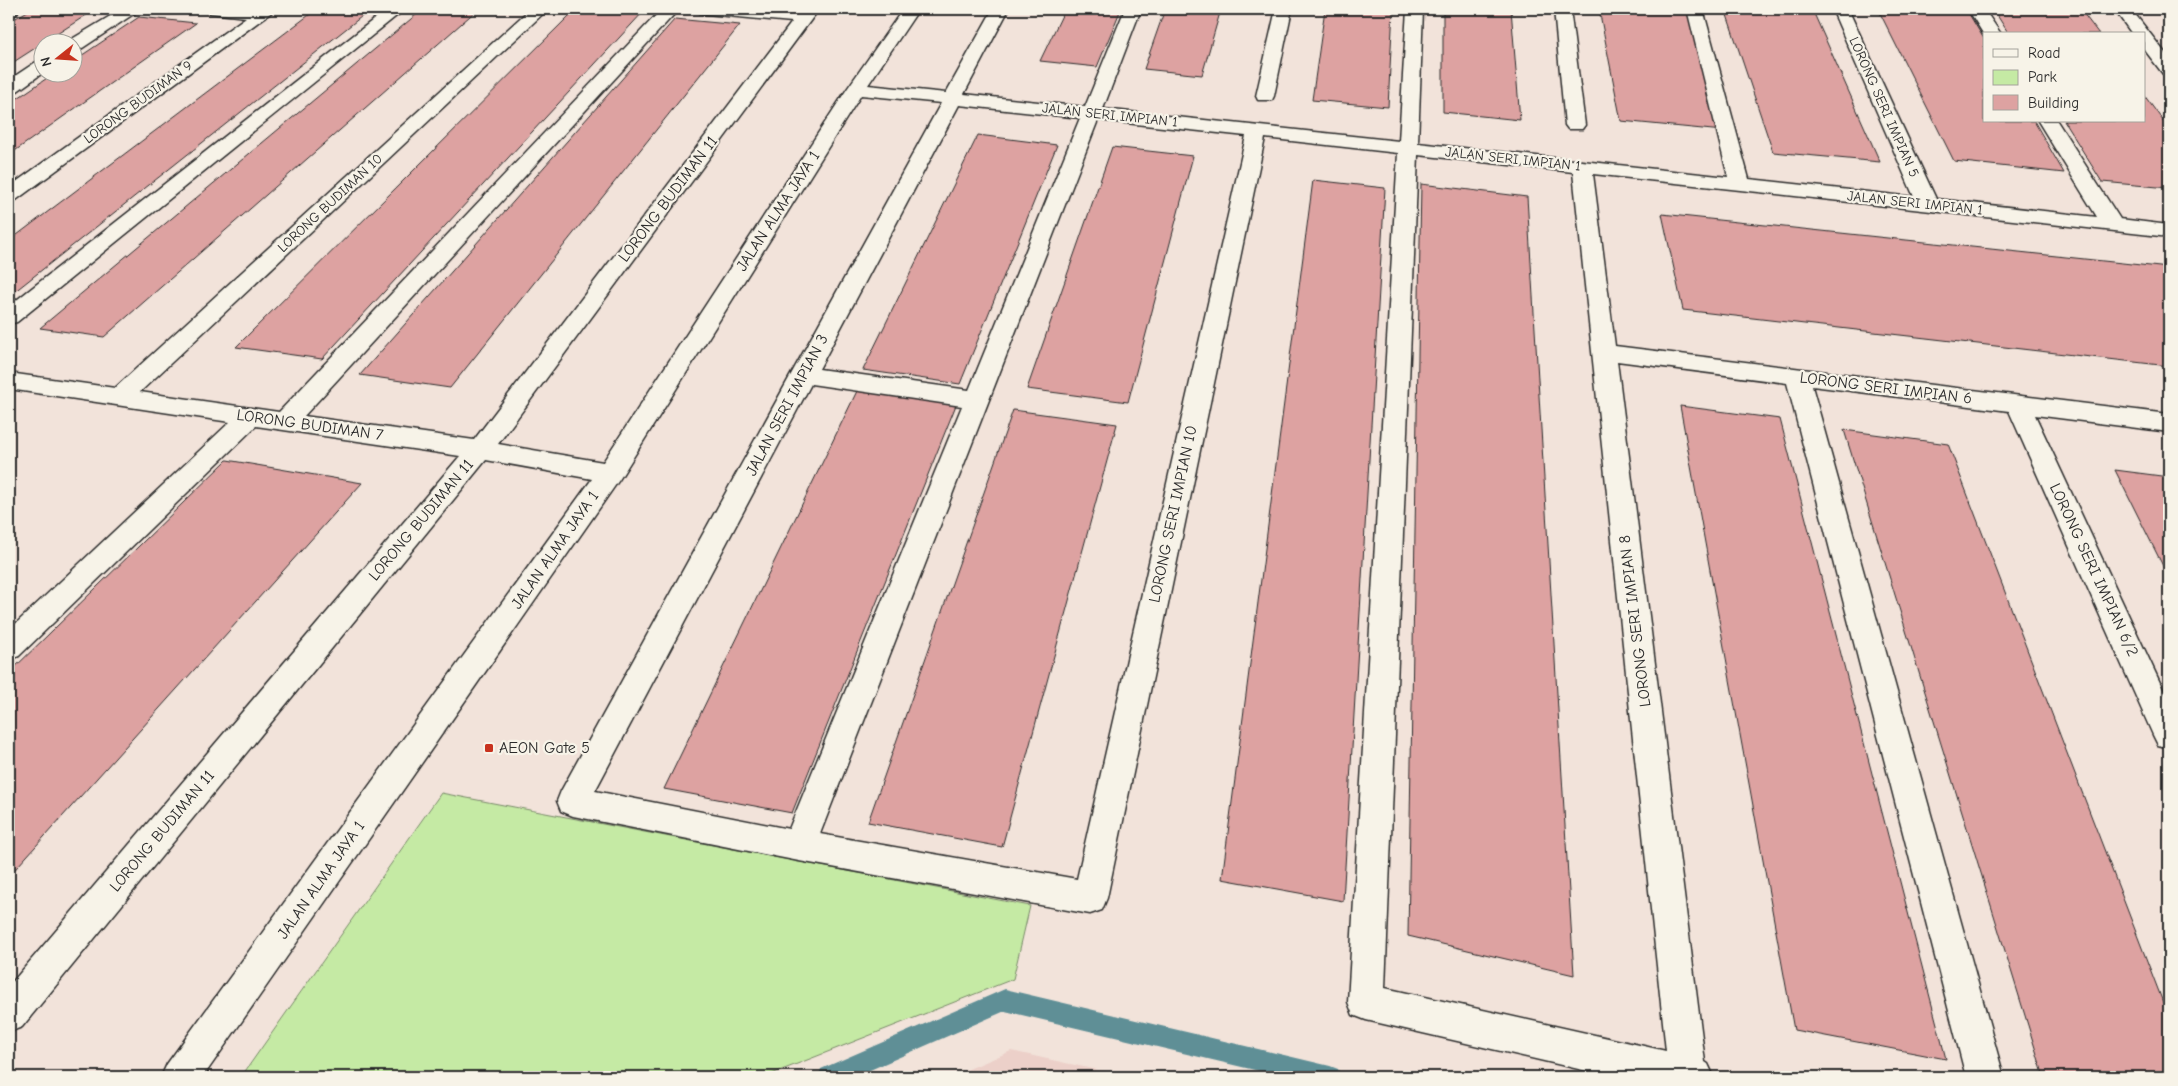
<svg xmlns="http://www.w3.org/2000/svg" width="2178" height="1086" font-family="'Comic Neue',sans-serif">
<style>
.built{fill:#ecd0c9}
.green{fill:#c5eaa4;stroke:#788a68}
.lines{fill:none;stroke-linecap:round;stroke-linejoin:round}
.stream{fill:#5f8f96;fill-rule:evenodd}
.building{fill:#dda2a1;stroke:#2b2b2b}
.minor-casing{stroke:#2b2b2b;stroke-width:3}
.minor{fill:#f7f3e8;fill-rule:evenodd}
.poi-dot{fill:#c8321e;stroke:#f7f3e8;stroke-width:2}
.labels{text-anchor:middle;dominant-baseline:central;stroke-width:4.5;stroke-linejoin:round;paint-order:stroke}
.far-street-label{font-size:14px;fill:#2b2b2b;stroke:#f7f3e8}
.street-label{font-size:16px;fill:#2b2b2b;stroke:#f7f3e8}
.poi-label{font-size:16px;fill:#2b2b2b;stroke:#f7f3e8;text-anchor:start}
</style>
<rect width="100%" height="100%" fill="#f2e3da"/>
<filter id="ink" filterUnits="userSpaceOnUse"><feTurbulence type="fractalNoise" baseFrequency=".02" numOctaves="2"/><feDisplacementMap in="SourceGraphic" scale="10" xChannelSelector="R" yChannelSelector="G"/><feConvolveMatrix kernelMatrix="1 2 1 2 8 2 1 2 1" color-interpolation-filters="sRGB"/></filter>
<g filter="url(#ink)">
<path class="built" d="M1011,1051l118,26h-179z"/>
<path class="green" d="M441,793l589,113 -17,73 -249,98h-523z"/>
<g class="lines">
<path class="stream" d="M1005,989l325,77 8,3 3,8h-57l-279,-66 -151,66h-36l3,-8z"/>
</g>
<path class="building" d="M31,9l60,3 -82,53v-43z
M317,9h54l-362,287v-55z
M423,9h55l-374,328 -64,-9z
M576,9l68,2 -322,348 -86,-12z
M1065,9h56l-24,58 -57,-6z
M1165,9h56l-19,66 -58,-6z
M1325,9h68l-5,98 -76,-7z
M1443,9h68l9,111 -77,-8z
M1599,9h88l36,122 -102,-10z
M1725,9h87l68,153 -107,-10z
M1878,9h88l18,30v82h50l30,52 -110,-12z
M1993,9h87l19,25h-90z
M139,17l57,6 -187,132v-51l47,-32h16v-10z
M675,19l65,6 -290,363 -90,-13z
M2144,95l25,34v59l-67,-6 -38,-61h80z
M978,135l79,10 -97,239 -97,-14z
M1112,147l81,9 -65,246 -101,-13z
M1313,180l72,8 -42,713 -121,-22z
M1421,184l106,13 47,778 -166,-39z
M1662,214l507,54v98l-486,-56z
M857,391l99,14 -164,408 -128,-24z
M1680,406l100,13 166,640 -152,-29z
M1013,410l104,14 -115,423 -134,-25z
M1844,430l104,14 221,574v59h-125z
M227,460l135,23 -353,393v-203z
M2115,470l54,7v101z"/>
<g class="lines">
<defs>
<path id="minor" d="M9,9h10l-2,4 -8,2z
M122,9h19l-63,42 -6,1v-10h-5z
M208,9h68l-260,191 -7,2v-15l237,-170 -36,-4z
M387,9h18l-388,313 -8,2v-18z
M530,9h18l-408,383 139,20 383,-403h17l-375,407 170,24 318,-418 -86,-8 -6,-1 -2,-4h61l41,3 2,-3h17l-321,435 105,18 244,-373 56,-80h16l-51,76 78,8 47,-84h16l-45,85 121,13 40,-98h16l-38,100 296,32 8,-132h16l-5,134 310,34 -41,-168h16l46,170 165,18 -82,-188h16l88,190 161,18 -59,-96h19l63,98 49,6v12l-576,-63 22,172 554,68v18l-134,-17 134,287v46l-11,-3 -5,-10 -144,-324 -197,-25 192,691h-38l-179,-694 -170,-22 88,701 3,2 6,13h-101l-247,-57 -13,-5 -5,-13 50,-849 -133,-15 -158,760 -5,12 -12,4 -291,-53 -226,-45 -12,-5 -4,-10 4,-10 380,-688 -80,-8 -242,385 -416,597h-42l6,-13 425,-585 -106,-19 -464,567 -13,5v-46l451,-530 -204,-30 -237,230 -10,4v-30l221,-208 -221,-33v-16l106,15zM959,105l121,13 -111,272 -150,-21zM1098,120l148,16 -169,743 -257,-45zM1418,155l155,17 93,879 -281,-63zM811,384l151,22 -173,423 -194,-38z
M1276,9h16l-18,87 -2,4h-14l-2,-4z
M1554,9h16l15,116 -3,4h-14l-3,-4z
M1968,9h16l17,25 -17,1z
M2114,9h17l38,49v17l-6,-1 -19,-25v-15h-12z
M42,61v11h2l-28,20 -7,1v-13l27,-18z"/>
</defs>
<use href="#minor" class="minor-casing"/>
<use href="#minor" class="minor"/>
</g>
</g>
<rect class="poi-dot" x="484" y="743" width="10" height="10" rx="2.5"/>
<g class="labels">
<g class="far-street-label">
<text transform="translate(138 102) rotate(-36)">LORONG BUDIMAN 9</text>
<text transform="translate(1884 107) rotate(66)">LORONG SERI IMPIAN 5</text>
<text transform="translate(1110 115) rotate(6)">JALAN SERI IMPIAN 1</text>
<text transform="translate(1513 159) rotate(6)">JALAN SERI IMPIAN 1</text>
<text transform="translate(330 203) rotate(-43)">LORONG BUDIMAN 10</text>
<text transform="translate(1915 203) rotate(6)">JALAN SERI IMPIAN 1</text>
</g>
<g class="street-label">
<text transform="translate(668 199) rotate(-53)">LORONG BUDIMAN 11</text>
<text transform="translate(778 211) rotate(-57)">JALAN ALMA JAYA 1</text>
<text transform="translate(1886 388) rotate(7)">LORONG SERI IMPIAN 6</text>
<text transform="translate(787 405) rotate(-62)">JALAN SERI IMPIAN 3</text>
<text transform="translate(310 425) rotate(8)">LORONG BUDIMAN 7</text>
<text transform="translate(1173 514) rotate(-78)">LORONG SERI IMPIAN 10</text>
<text transform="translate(421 520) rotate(-50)">LORONG BUDIMAN 11</text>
<text transform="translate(555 550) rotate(-55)">JALAN ALMA JAYA 1</text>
<text transform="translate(2094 570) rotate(65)">LORONG SERI IMPIAN 6/2</text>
<text transform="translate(1635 621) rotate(-97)">LORONG SERI IMPIAN 8</text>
<text transform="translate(162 831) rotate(-50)">LORONG BUDIMAN 11</text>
<text transform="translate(321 880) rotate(-55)">JALAN ALMA JAYA 1</text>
</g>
<g class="poi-label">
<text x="499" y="748">AEON Gate 5</text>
</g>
</g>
<rect width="2178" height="1086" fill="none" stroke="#f7f3e8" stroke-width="30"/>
<rect x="15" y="15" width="2148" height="1056" fill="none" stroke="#2b2b2b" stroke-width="2" filter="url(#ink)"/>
<rect x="1983" y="32" width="162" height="90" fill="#f7f3e8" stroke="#a5a39c"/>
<rect x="1993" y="49" width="25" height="8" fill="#f7f3e8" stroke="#a5a39c"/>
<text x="2028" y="58" font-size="15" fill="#2b2b2b">Road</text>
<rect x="1993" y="70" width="25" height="15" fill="#c5eaa4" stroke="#a5a39c"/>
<text x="2028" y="82" font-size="15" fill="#2b2b2b">Park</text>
<rect x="1993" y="95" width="25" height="15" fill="#dda2a1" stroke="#a5a39c"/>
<text x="2028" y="108" font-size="15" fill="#2b2b2b">Building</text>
<g transform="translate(58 58) rotate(253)"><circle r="24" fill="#f7f3e8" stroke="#a5a39c"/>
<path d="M0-4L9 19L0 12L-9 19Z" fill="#c8321e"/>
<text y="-8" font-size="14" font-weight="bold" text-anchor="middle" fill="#2b2b2b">N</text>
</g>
</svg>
